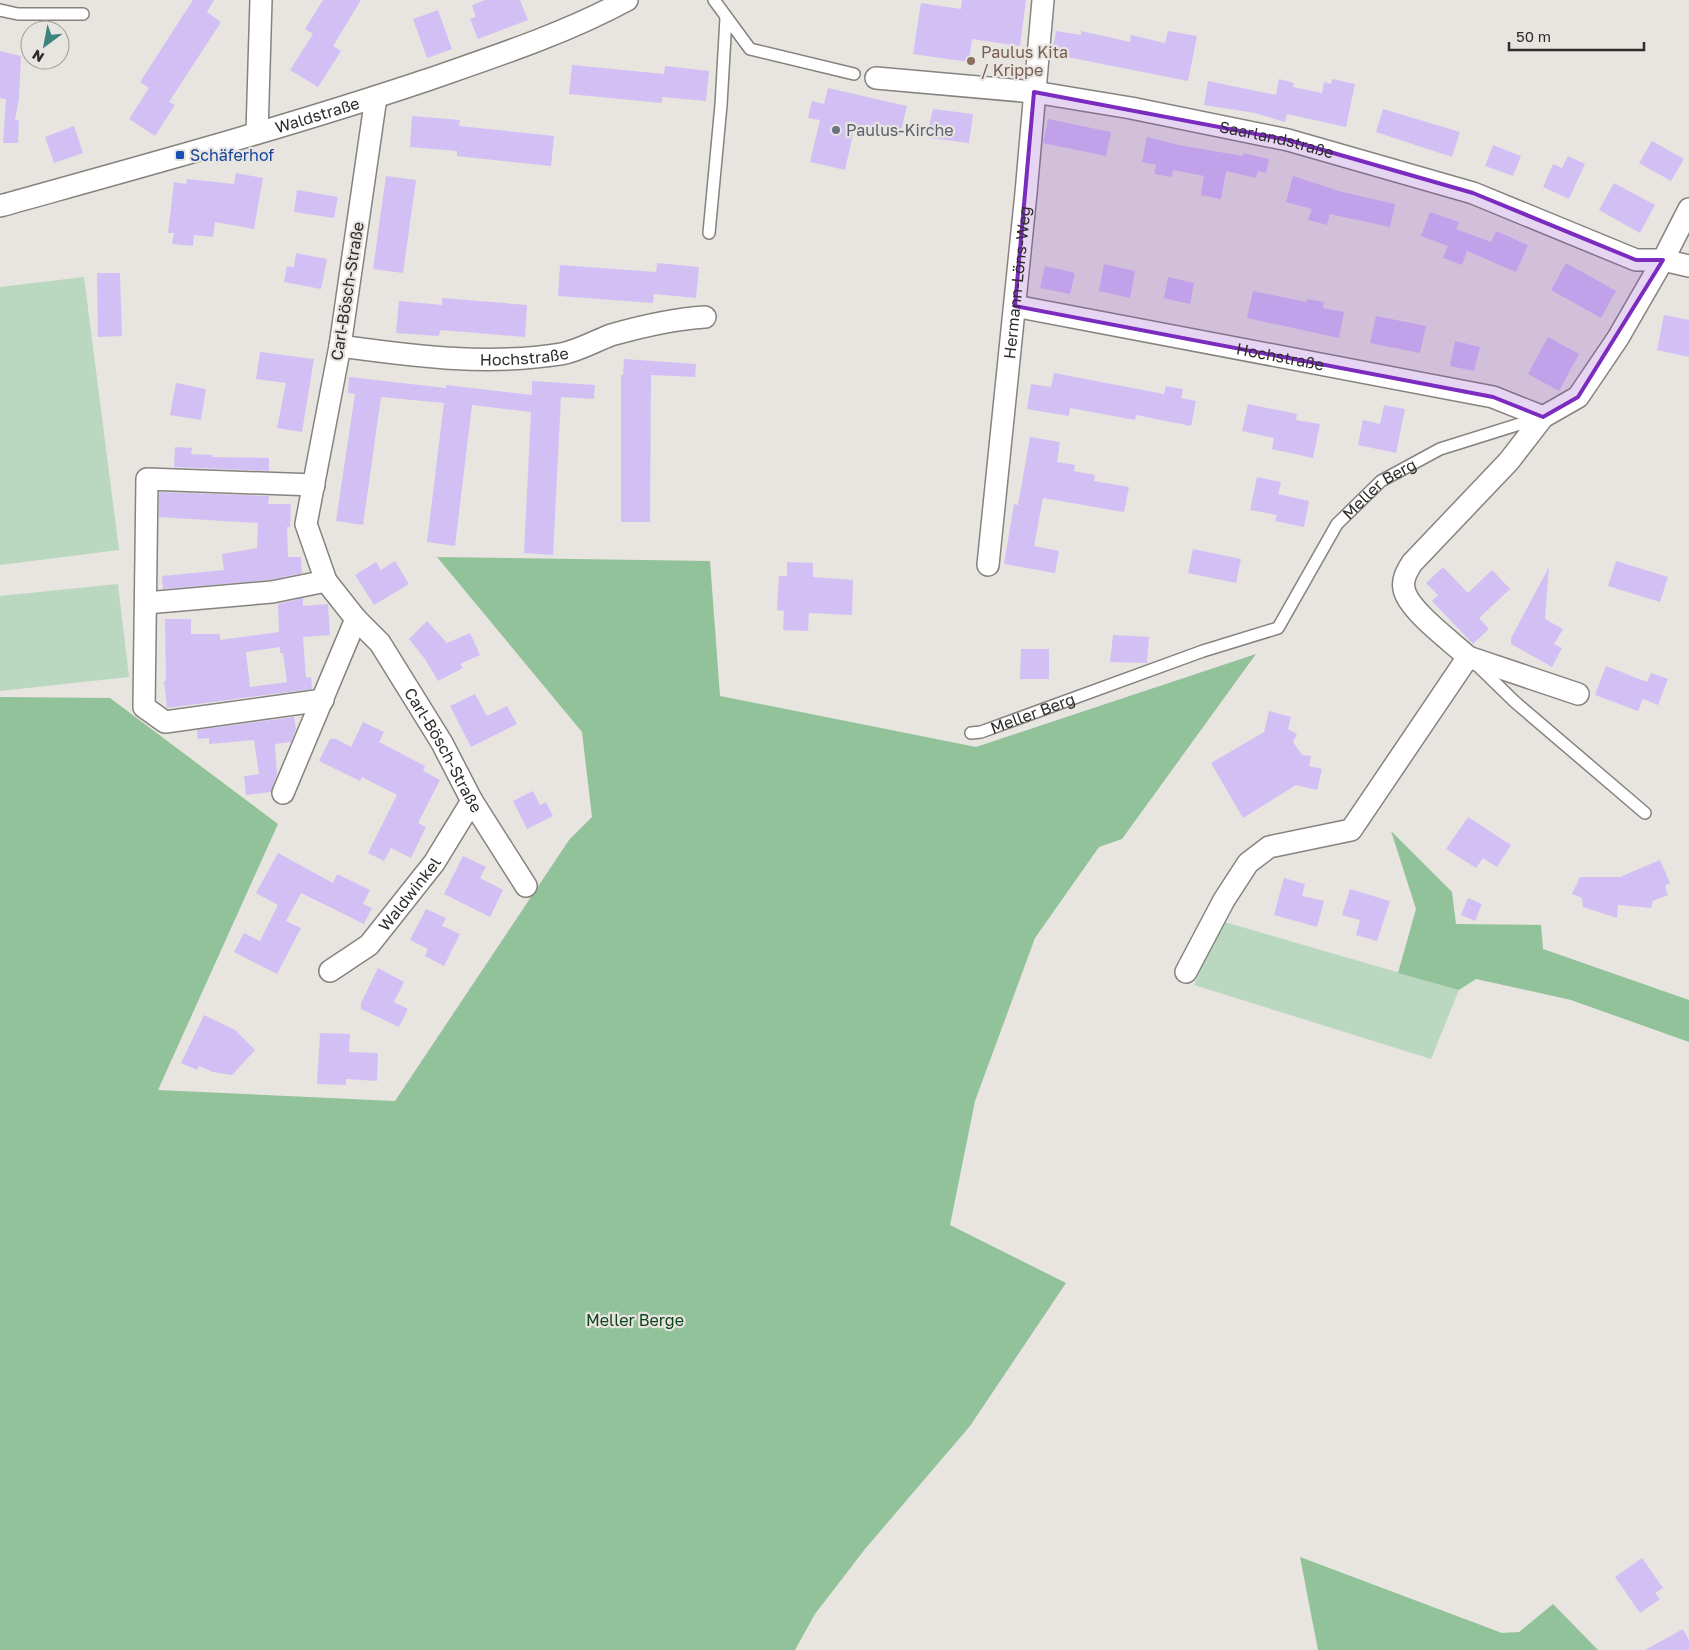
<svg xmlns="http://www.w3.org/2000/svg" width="1689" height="1650" font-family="'Golos Text',sans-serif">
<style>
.green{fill:#bad8bf}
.forest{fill:#92c299}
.building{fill:#d2c0f5;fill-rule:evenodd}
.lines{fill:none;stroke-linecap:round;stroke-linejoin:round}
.lane-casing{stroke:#86837f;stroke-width:14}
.street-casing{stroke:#86837f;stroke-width:24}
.lane{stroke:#fff;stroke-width:11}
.street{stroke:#fff;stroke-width:21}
.marked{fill:#7b2cbf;fill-opacity:0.2;stroke:#7b2cbf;stroke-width:4;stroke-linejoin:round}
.education-dot{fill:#8d6e63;stroke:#e8e4e0;stroke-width:2}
.worship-dot{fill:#6b7280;stroke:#e8e4e0;stroke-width:2}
.transit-dot{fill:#1a4fb4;stroke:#e8e4e0;stroke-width:2}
.labels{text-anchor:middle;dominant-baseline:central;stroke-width:4.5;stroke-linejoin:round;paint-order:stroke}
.education-label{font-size:16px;fill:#785e54;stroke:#e8e4e0;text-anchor:start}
.street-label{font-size:16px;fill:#2e2d2c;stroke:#e8e4e0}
.worship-label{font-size:16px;fill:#5b616d;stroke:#e8e4e0;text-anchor:start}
.transit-label{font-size:16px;fill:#164399;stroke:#e8e4e0;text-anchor:start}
.park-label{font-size:16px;fill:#0c431d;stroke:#e8e4e0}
</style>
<rect width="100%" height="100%" fill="#e8e4e0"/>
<path class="green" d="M84,277l35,273 -119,15v-278z
M118,584l11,93 -129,14v-95z
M1221,921l238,69 -28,69 -237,-74z"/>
<path class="forest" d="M437,557l273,4 10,135 256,51 280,-93 -134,185 -23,8 -64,91 -60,163 -25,124 116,58 -96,143 -105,123 -50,65 -20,36h-795v-953l110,1 168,126 -120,266 237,11 174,-261 23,-23 -10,-85z
M1391,831l61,61 4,32 85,1 2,24 146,51v42l-118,-42 -95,-21 -17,11 -61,-17 18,-64z
M1300,1557l202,76 17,-1 34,-28 45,46h-280z"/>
<path class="building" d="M193,0h21l-7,12 14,10 -52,80 6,3 -20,31 -26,-17 20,-31 -9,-6z
M323,0h38l-28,46 8,5 -23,36 -28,-17 23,-36 -8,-5z
M485,0h35l8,20 -50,19 -8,-20 6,-2 -4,-12z
M962,0h64l-6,46 -48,-7 -3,23 -56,-8 8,-51 40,6z
M438,10l14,39 -25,9 -14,-39z
M1056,31l25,4v-4l49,11 1,-7 34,8 3,-12 29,5 -9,45 -136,-27z
M0,51l21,5 -2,43 -4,21h4l-1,23h-15l3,-44 -6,-1z
M572,65l92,9 1,-8 44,5 -3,30 -44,-4v6l-93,-9z
M1279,79l15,4 -1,4 29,6 2,-11 7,2 1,-5 23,5 -9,43 -59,-13 -2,8 -30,-9 -51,-8 4,-24 68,14z
M828,88l79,18 -7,30 -45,-11 -10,45 -35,-8 10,-42 -12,-2 4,-17 12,3z
M933,109l40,5 -4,29 -39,-5 1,-7 -3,-1z
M1383,109l77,23 -8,25 -76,-25z
M412,116l48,4 -1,6 95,10 -3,30 -94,-10v-5l-47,-4z
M1048,119l63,13 -5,24 -63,-13z
M74,126l9,27 -29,10 -9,-26z
M1147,137l31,8 65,11v-3l26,6 -3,14 -8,-2 -2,7 -30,-7 -5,28 -20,-4 3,-19 -31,-6 -1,7 -18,-3 2,-9 -14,-3z
M1652,141l32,18 -13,22 -32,-18z
M1493,145l28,11 -8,20 -28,-10z
M1568,156l17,8 -16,35 -26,-12 10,-23 9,4z
M236,173l27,5 -9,51 -39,-7 -2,15 -19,-2 -1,11 -21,-2 2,-11h-6l6,-51 12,2 1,-5 47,5z
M386,176l30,4 -13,93 -30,-4z
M1293,176l49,16 53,12 -5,23 -60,-13 -3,11 -19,-5 4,-11 -26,-7z
M1614,183l41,22 -15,28 -41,-23z
M297,190l41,7 -4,21 -40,-6z
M1430,212l29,10 -3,7 35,13 5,-11 32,14 -12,27 -49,-21 -5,14 -19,-7 5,-12 -27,-10z
M296,253l31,6 -6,30 -37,-7 3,-16 7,1z
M657,263l42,4 -3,31 -42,-4 -1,9 -95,-7 2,-31 96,7z
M1566,263l50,28 -15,27 -50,-28z
M1104,264l31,7 -5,27 -31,-7z
M1045,266l30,7 -5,21 -30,-6z
M97,273h23l2,63 -24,1z
M1168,277l26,6 -4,21 -26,-6z
M1253,291l53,11 1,-3 17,3 -1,6 21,4 -5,26 -92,-20z
M442,298l85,7 -2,32 -85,-7 -1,6 -43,-3 3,-32 43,4z
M1664,315l25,5v37l-32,-7z
M1376,316l50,10 -6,27 -50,-10z
M1548,337l31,17 -20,37 -31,-17z
M1455,341l25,6 -6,24 -24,-5z
M260,352l54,7 -12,73 -25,-4 9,-45 -30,-4z
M624,359l72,5 -1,13 -44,-2 -1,147h-29v-147h2z
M1054,373l110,21 2,-8 17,3 -2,9 15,3 -5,25 -55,-11 -1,5 -65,-12 -1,8 -42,-7 4,-25 20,3z
M349,377l97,11v-3l86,10v-14l63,4 -1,14 -33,-2 -8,158 -29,-2 7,-141 -59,-7 -17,141 -28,-4 17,-139 -63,-6 -18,128 -27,-4 19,-127 -7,-1z
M176,383l30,6 -5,31 -31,-5z
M1248,404l49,10 -1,6 24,4 -7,34 -41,-9 2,-11 -32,-7z
M1384,405l21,4 -9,44 -38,-8 5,-25 17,4z
M1030,437l30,5 -3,20 18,3 -1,6 21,4 -1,6 35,6 -5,25 -81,-14 -9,48 25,5 -4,22 -51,-9 10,-60 4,1z
M175,447l17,1 -1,6 22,1 -1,2 57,1v13l-95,-4z
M1257,477l24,5 -3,12 31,7 -5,26 -29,-6 2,-6 -27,-5z
M159,492l110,4 -1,8h23l-1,23h-3l1,30h13l1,16 -32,7 -107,9 -1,-13 62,-6 -2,-16 35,-6 1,-25 -99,-6z
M1193,549l48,10 -5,24 -48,-10z
M395,561l14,23 -35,21 -19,-30 21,-13 5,8z
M1616,561l52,16 -8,25 -52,-16z
M787,562l26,1v14l40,3 -1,35 -43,-2 -1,18 -25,-1 1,-19 -7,-1 2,-34h8z
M1443,567l25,26 24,-23 18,19 -31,29 10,11 -16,15 -41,-43 6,-6 -12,-12z
M1549,567l-4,52 18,10 -9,15 8,4 -10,19 -41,-23v-6z
M303,598v8l25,-2 2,31 -27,2 3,41 5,-1 1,12 -145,19 -3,-27h2l-1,-62h26v15h29v6l59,-8 -1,-28zM280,647v6h3l4,29 -37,5 -4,-35z
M427,621l20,22 23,-10 10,22 -20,9 3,4 -25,13 -13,-22 -16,-20z
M1113,635l36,2 -2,26 -37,-1z
M1021,649h28v30h-29z
M1606,666l41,16 4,-9 17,6 -10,26 -15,-6 -5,12 -43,-16z
M475,694l12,22 20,-10 10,18 -46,23 -21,-41z
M1269,711l22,6 -3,12 9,5 -4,8 9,13 9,1 -2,10 13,3 -5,21 -21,-5 -53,33 -32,-55 53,-31z
M294,717l2,12 -5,13 -16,2 2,30 -6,18 -25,3 -2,-19 15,-2 -5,-34 -45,4v-6l-11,1 -1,-9z
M363,722l21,10 -5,10 46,24 -2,5 17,9 -22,43 8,4 -15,31 -20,-10 -7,13 -16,-8 29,-58 -35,-18 -2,4 -41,-20 11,-22h6l15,8z
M533,791l7,14 6,-3 7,14 -26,13 -14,-28z
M1468,817l43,28 -14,22 -14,-9 -7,10 -30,-19z
M278,853l55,30 4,-9 33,16 -7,14 9,4 -8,16 -63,-31 -15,28 15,7 -24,46 -43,-22 10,-19 16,8 18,-36 -22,-12z
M463,856l23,11 -6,11 23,12 -13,27 -46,-23z
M1660,860l10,23 -5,3 3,9 -15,6 -2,7 -33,-3 -1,13 -34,-11 -1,-9 -10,-4 8,-17h40z
M1284,878l21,6 -3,12 22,5 -7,26 -43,-12z
M1350,889l40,12 -13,40 -21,-6 4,-15 -18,-5z
M1468,898l14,6 -7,17 -14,-6z
M426,909l20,9 -4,8 18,8 -16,32 -19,-10 3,-7 -18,-9z
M378,968l26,14 -10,20 14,7 -9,18 -38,-18v-6z
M204,1015l31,15 20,20 -23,25 -19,-3 -14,-6 -2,4 -16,-7z
M320,1033l30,1 -1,18 29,1 -1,28 -31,-2v6l-29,-1z
M1642,1558l21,30 -8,5 5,6 -20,14 -25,-36z
M1683,1629l6,11v10h-44z"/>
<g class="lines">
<defs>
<g id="lane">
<path d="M714,0l36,49 104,25"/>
<path d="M0,10l18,4h65"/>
<path d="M709,233l12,-128 5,-87"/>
<path d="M1477,665l38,37 130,111"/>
<path id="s1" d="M971,733l10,-1 222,-81 75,-23 59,-104 44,-43 59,-32 99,-31"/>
</g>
<g id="street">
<path id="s2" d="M876,78l158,14 97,16 157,32 185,53 163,67h27l26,6"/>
<path id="s3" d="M376,97l-36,249 -34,178 20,57 30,38 24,24 62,100 30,58 54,85"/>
<path d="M257,133l4,-133"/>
<path id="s4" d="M0,206c143,-40 287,-79 427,-126 69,-24 137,-46 200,-80"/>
<path id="s5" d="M1015,306l478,91 50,20"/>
<path id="s6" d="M340,346c76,10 144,20 221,8 17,-3 34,-13 50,-19 32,-9 61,-16 94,-18"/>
<path d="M314,485l-167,-6 -3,228 21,15 158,-22"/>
<path id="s7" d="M988,565l38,-372 17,-193"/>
<path d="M146,603l126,-11 54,-11"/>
<path d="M1468,657l110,37"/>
<path d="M283,793l73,-174"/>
<path id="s8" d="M330,971l39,-26 65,-82 38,-62"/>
<path d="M1186,972l38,-72 24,-37 21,-16 82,-17 117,-173c-17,-16 -60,-47 -64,-68 -2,-10 3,-18 8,-26l97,-102 34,-44 35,-20 40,-59 45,-78 26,-51"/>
</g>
</defs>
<use href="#lane" class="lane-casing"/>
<use href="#street" class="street-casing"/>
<use href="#lane" class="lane"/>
<use href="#street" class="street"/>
</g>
<path class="marked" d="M1034,92l254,48 185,53 163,67h27l-85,137 -35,20 -50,-20 -478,-91z"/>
<circle class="education-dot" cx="971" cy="61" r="5"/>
<circle class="worship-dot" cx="836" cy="130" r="5"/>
<rect class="transit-dot" x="175" y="150" width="10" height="10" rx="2.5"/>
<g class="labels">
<g class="education-label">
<text x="981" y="52">Paulus Kita<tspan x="981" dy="18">/ Krippe</tspan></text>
</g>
<g class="street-label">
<text stroke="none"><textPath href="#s4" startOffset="330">Waldstraße</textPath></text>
<text stroke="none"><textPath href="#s2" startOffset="406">Saarlandstraße</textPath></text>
<text stroke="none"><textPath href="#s7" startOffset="284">Hermann-Löns-Weg</textPath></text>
<text transform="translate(347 291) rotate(-81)">Carl-Bösch-Straße</text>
<text stroke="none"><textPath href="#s6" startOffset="185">Hochstraße</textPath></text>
<text stroke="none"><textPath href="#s5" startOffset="270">Hochstraße</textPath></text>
<text stroke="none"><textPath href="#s1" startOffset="500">Meller Berg</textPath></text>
<text stroke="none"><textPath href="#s1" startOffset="65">Meller Berg</textPath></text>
<text stroke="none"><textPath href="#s3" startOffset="700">Carl-Bösch-Straße</textPath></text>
<text stroke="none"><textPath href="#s8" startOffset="112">Waldwinkel</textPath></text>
</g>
<g class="worship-label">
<text x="846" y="130">Paulus-Kirche</text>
</g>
<g class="transit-label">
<text x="190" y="155">Schäferhof</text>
</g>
<g class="park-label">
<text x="635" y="1320">Meller Berge</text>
</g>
</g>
<g transform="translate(45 45) rotate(212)"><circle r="24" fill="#e8e4e0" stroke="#9e9b98"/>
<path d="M0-4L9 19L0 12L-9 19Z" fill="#3d847f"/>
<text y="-8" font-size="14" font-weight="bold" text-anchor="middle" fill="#2e2d2c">N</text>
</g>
<path d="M1509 42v8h135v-8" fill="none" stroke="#2e2d2c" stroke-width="2.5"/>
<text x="1516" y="42" font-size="15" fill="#2e2d2c" stroke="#e8e4e0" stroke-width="4" paint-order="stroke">50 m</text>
</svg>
